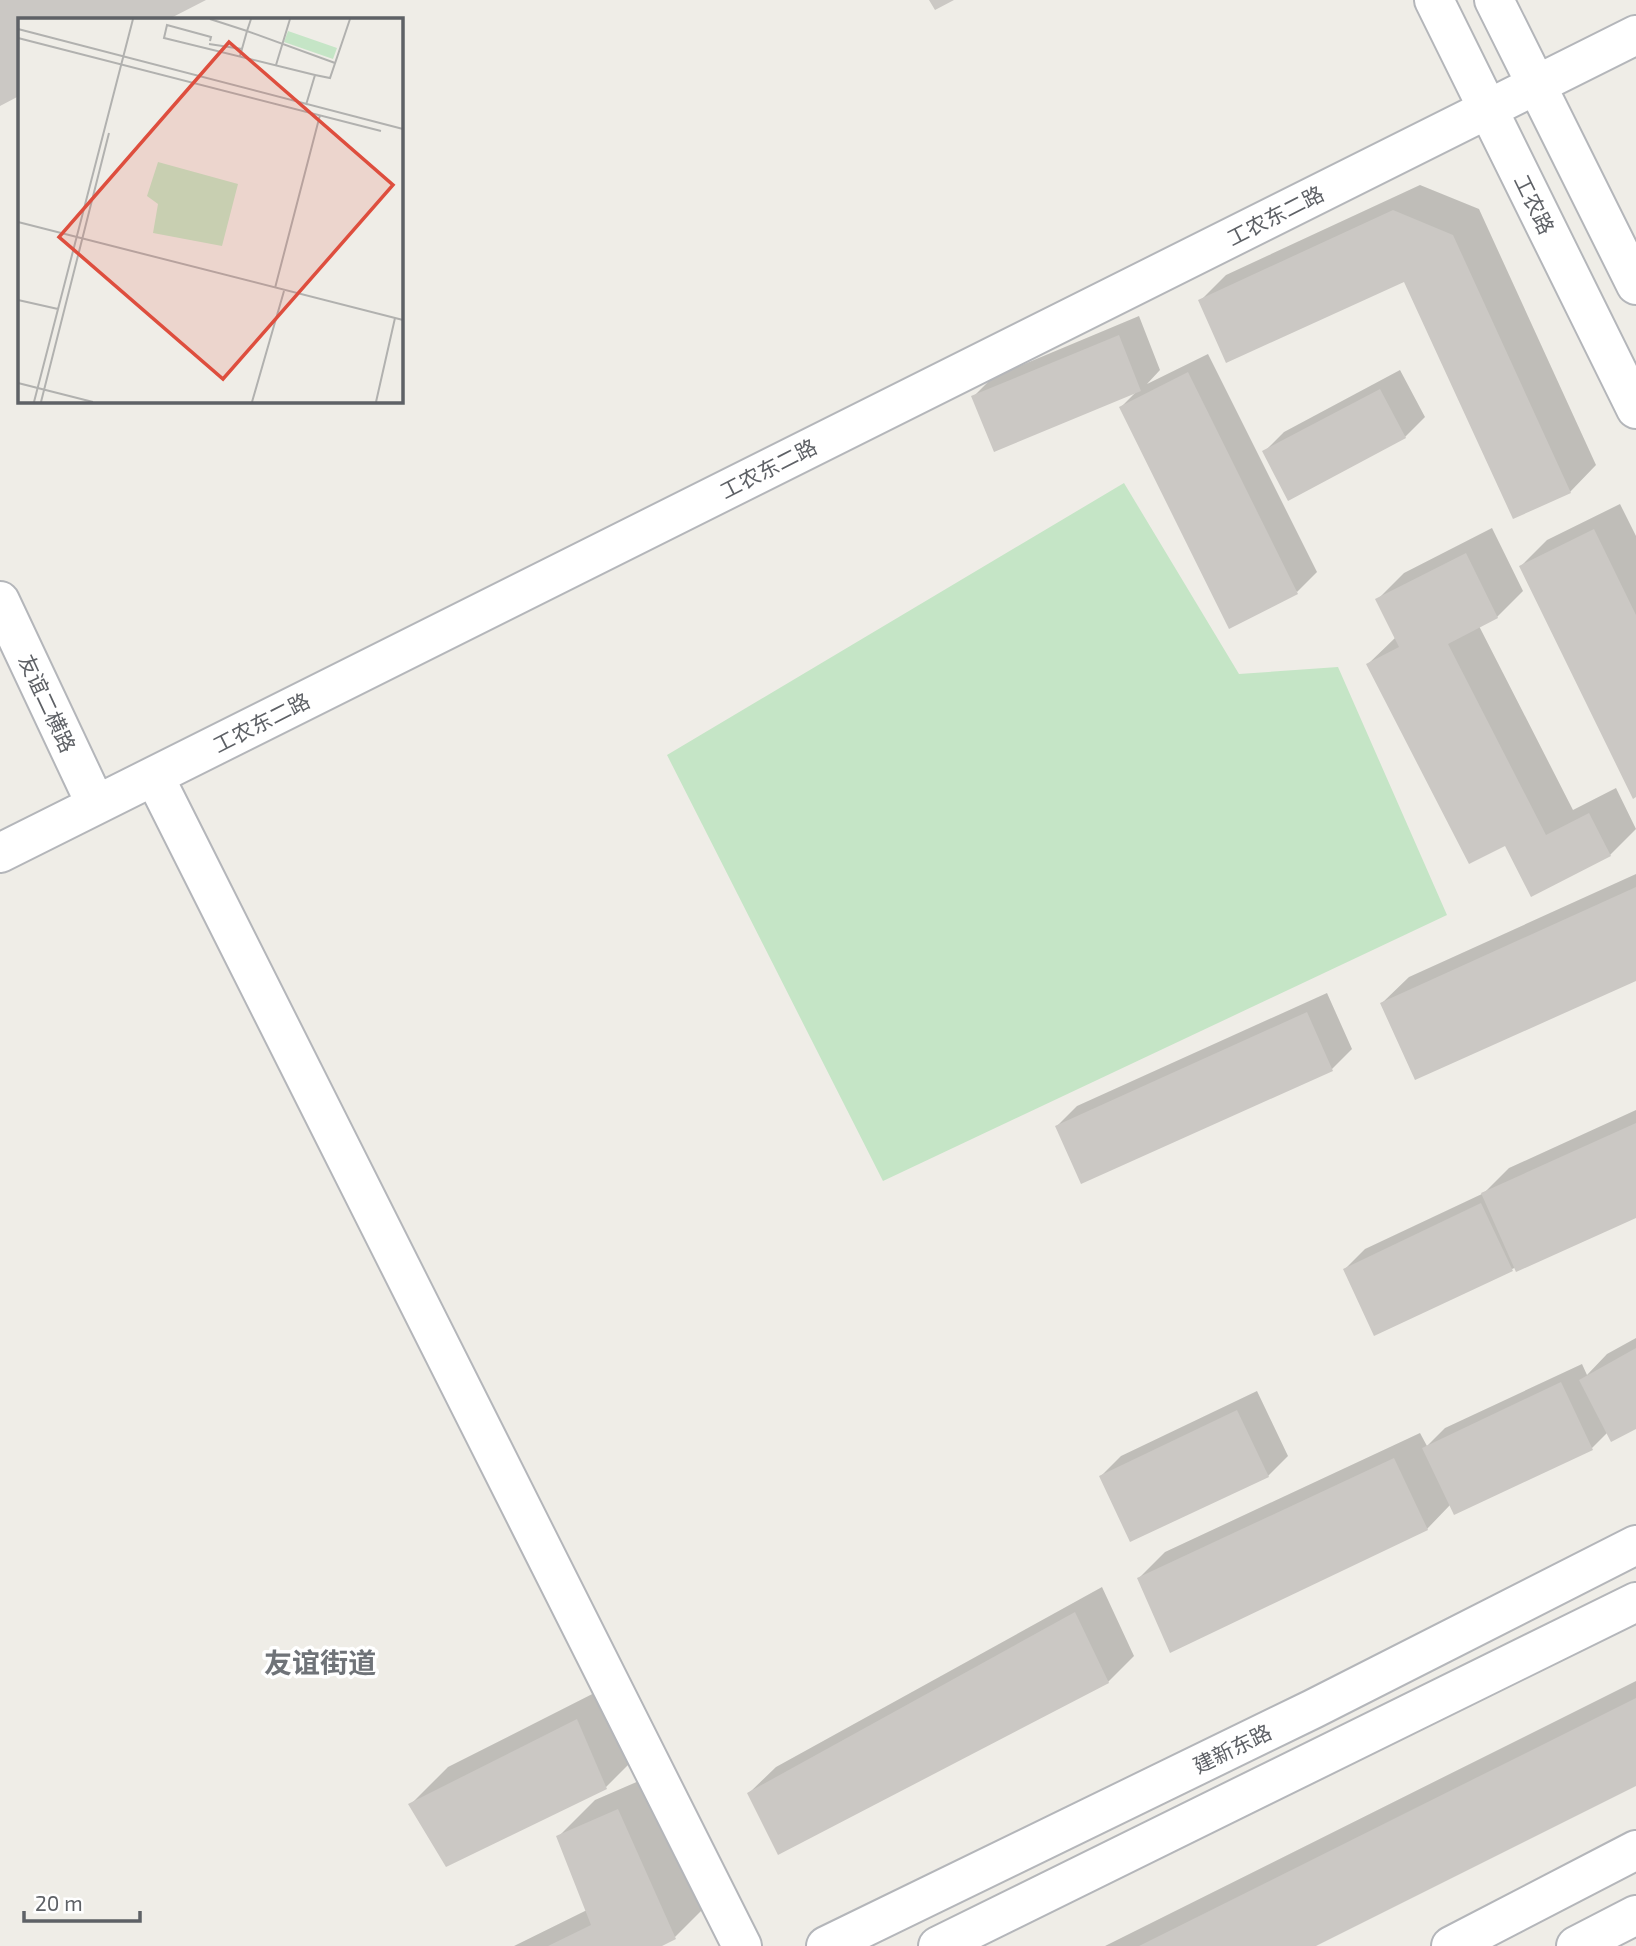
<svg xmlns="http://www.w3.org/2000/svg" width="1636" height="1946" font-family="'Exo 2','Noto Sans SC',sans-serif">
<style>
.green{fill:#c5e5c6}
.shadow{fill:#0003}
.building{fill:#cbc8c4}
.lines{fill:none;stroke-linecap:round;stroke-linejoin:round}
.minor-casing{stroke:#b4b6ba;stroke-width:42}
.tertiary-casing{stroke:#b4b6ba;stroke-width:42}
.minor{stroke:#fff;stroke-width:38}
.tertiary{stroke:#fff;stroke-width:38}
.labels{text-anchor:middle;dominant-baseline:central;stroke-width:7;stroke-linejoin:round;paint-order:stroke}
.street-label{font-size:21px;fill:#5e6166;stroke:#fff}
.district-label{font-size:28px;font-weight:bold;fill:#6f7378;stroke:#fff}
.inset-road{fill:none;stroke:#b1b1af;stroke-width:2}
.view{fill:#de4e3e;fill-opacity:0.15;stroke:#de4e3e;stroke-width:3.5}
.inset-edge{fill:none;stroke:#5e6166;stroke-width:3.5}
</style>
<rect width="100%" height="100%" fill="#efede7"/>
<path class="green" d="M1124,483l115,191 99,-7 109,248 -564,266 -216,-426z"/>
<path class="shadow" d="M0,0h202l-37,19h-146v75l-19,10z
M1420,185l59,24 117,256 -26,27 -166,-213 -204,22 26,-26z
M1139,316l21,54 -13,14 61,-30 109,218 -20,20 -176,-185 15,-15 -163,5 20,-20z
M1400,370l25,47 -20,20 -141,15 20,-20z
M1620,504l16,32v259l-115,-229 26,-26z
M1492,528l31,63 -26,26 -18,9 94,184 43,-22 20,41 -26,26 -105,-11 -137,-180 27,-26 -17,-39 26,-26z
M1636,874v105l-254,24 27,-26z
M1327,993l25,56 -20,20 -250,113 -25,-56 20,-20z
M1636,1110v106l-124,53h-167l20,-20 119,-56 25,-25z
M1636,1338v89l-28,5 -16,16 -141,56 -24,25 -288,49 26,-26 255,-119 7,13 18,-18 137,-64 5,11 20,-21z
M1257,1391l31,65 -20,20h-167l20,-20z
M1102,1587l32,69 -26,26 -359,111 27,-26z
M1636,1681v104l-324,161h-207z
M614,1683l29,67 -37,37 -160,78 -35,-61 37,-37z
M655,1774l57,126 -37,37 -17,9h-144l73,-36 -29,-73 37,-37z"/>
<path class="building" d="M0,0h206l-37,19h-150v77l-19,10z
M929,0h25l-19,10z
M1393,210l60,25 118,258 -58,26 -109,-237 -178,81 -28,-63z
M1119,335l22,56 -147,61 -23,-56z
M1188,372l110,222 -69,35 -110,-222z
M1380,389l26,49 -118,63 -26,-50z
M1594,529l42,86v182l-3,2 -114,-233z
M1466,553l32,65 -50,26 98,191 43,-22 22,43 -80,41 -26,-51 -36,18 -103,-200 33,-17 -24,-48z
M1636,887v94l-221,99 -35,-77z
M1307,1012l26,59 -252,113 -26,-58z
M1636,1123v95l-120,54 -35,-79z
M1481,1203l32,68 -139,65 -31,-67z
M1636,1348v81l-25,13 -32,-62z
M1561,1382l32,68 -139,65 -32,-67z
M1237,1410l32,67 -139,65 -31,-66z
M1394,1458l34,72 -258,123 -33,-75z
M1075,1612l34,71 -331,172 -31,-62z
M1636,1698v88l-320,160h-177z
M577,1719l30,70 -161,78 -38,-63z
M618,1809l58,130 -14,7h-114l43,-21 -35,-89z"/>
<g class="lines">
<defs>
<path id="minor" d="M0,601l96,204
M154,776l588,1170
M0,853l1636,-818
M1451,1946l185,-96
M1576,1946l60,-31"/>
<path id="tertiary" d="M1434,0l202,409
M1494,0l142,285
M826,1946l487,-237 323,-164
M938,1946l698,-344"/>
</defs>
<use href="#minor" class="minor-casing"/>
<use href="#tertiary" class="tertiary-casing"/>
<use href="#minor" class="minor"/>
<use href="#tertiary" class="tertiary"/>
</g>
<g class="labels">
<g class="street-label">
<text transform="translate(1535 204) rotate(64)">工农路</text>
<text transform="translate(1275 215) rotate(-27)">工农东二路</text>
<text transform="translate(768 468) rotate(-27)">工农东二路</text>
<text transform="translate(48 703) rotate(65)">友谊二横路</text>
<text transform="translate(261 722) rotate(-27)">工农东二路</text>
<text transform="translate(1232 1748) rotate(-26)">建新东路</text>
</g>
<g class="district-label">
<text x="320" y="1662">友谊街道</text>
</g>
</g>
<g transform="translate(18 18)">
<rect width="385" height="385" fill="#efede7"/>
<path d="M270,13l49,17 -4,11 -49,-17zM140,144l80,22 -16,62 -69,-13 5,-29 -11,-8z" fill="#c5e5c6"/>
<path class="inset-road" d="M192,1l37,12 4,-12M0,11l385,100M0,20l363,93M192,23l1,-4 -44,-12 -3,13 151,37 -9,30M191,26l33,5M222,38l7,-25 88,32M258,47l14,-46M297,57l15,3 20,-59M0,204l385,98M257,270l45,-173M0,282l40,9M0,365l75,19M16,384l99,-383M23,384l68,-269M234,384l32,-111M358,384l19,-84"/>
<path class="view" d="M211,24l164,143 -170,194 -164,-142z"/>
<rect width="385" height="385" class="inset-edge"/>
</g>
<path d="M24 1911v10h116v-10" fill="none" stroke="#5e6166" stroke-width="3.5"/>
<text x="35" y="1911" font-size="21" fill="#5e6166" stroke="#ffffff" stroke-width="5" paint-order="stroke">20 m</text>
</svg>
